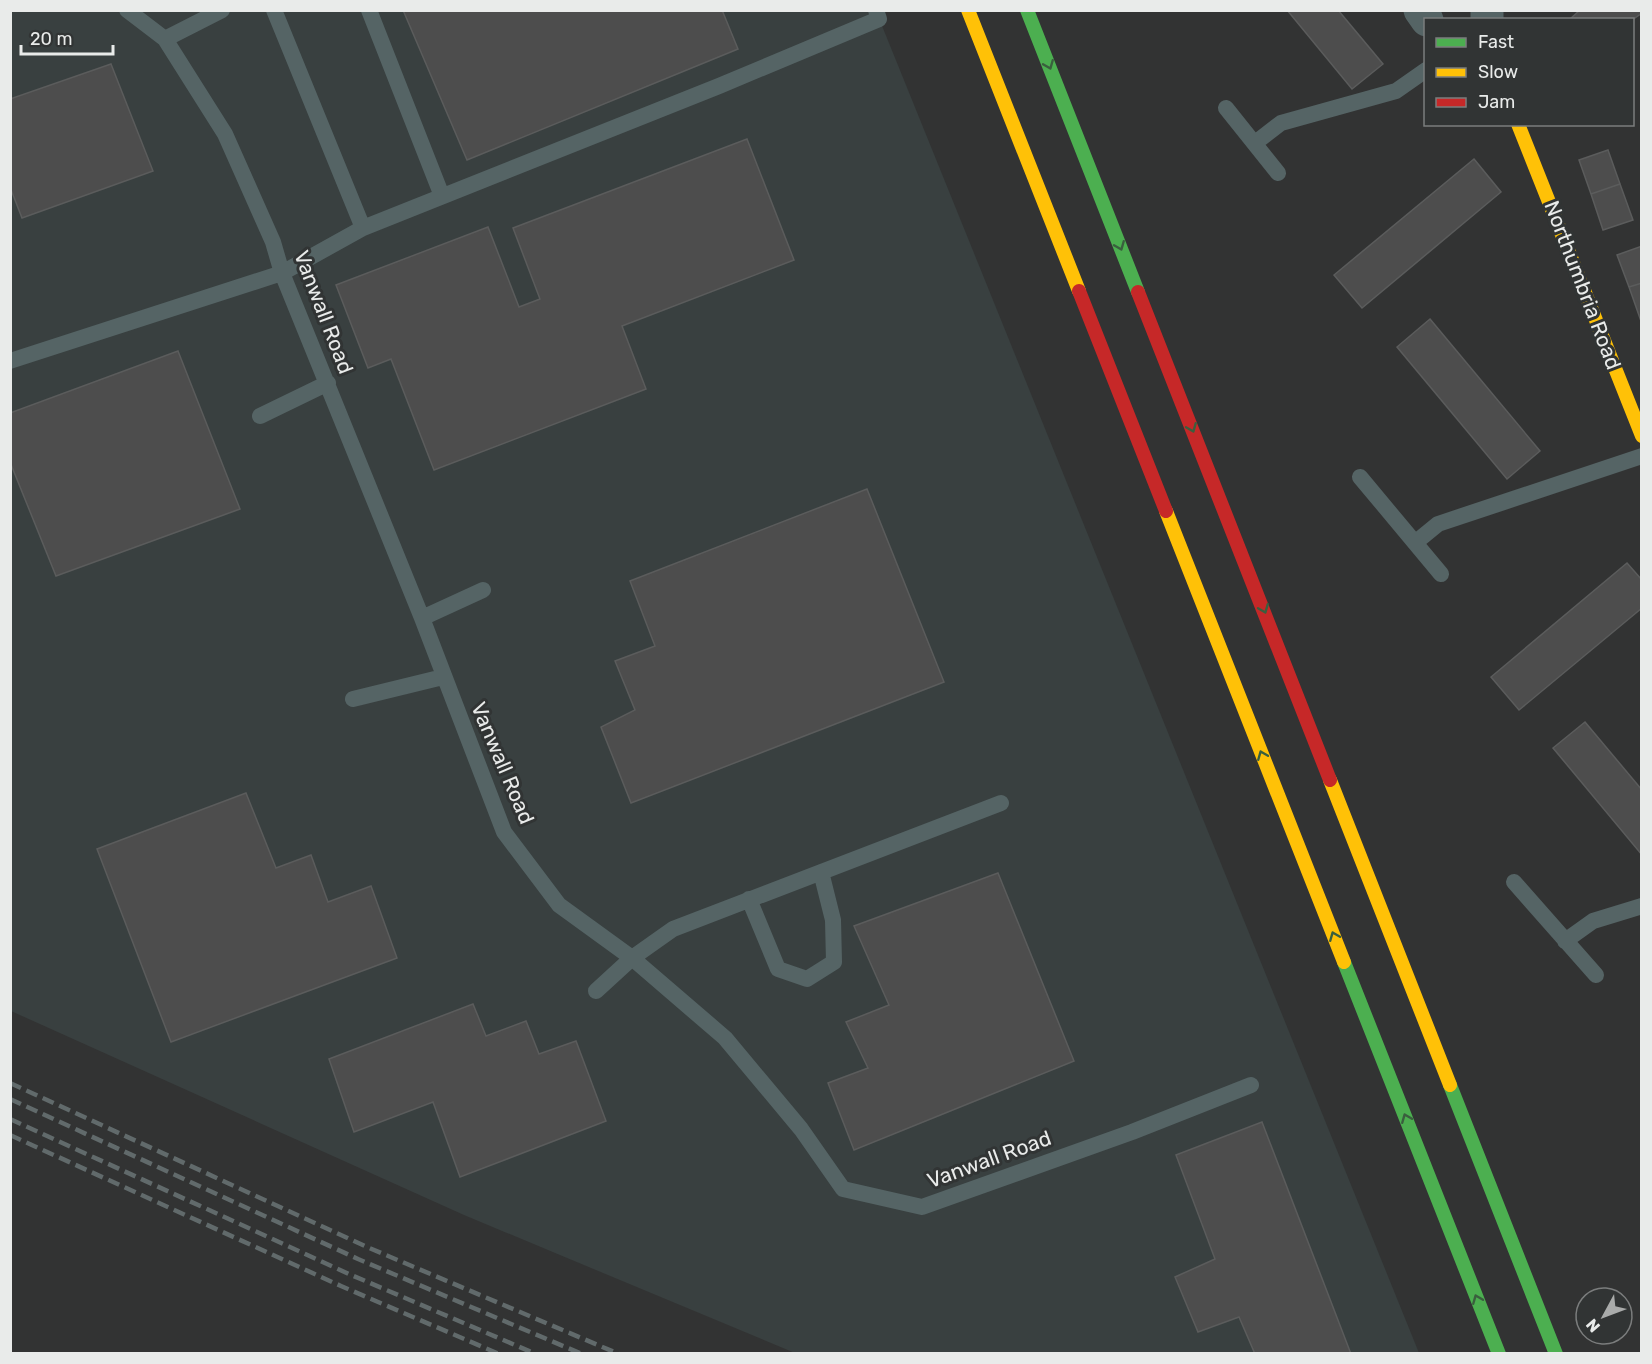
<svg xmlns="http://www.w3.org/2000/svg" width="1652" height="1364" font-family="Rubik,sans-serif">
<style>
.built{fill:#394040}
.building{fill:#4d4d4d;stroke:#5b5c5c;stroke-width:1.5}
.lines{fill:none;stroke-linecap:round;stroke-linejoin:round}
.lane{stroke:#556465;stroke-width:16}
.street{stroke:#556465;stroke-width:33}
.fast{stroke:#4caf50;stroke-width:14}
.slow{stroke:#ffc107;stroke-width:14}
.jam{stroke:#c62828;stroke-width:14}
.rail{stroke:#616a6b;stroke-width:4.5;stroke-dasharray:12 6;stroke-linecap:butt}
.oneway{stroke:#3a5f3e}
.labels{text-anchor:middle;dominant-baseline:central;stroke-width:6;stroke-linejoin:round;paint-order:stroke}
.street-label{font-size:21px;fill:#e9ebea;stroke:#313434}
</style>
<rect width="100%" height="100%" fill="#323333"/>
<path class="built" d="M11,11h865l543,1342h-624l-331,-138 -453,-204z"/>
<path class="building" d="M403,10h319l16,39 -271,111z
M1287,10h51l45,54 -31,25z
M1580,10h62v3l-10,7h-63z
M111,64l42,107 -131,47 -12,-31v-88z
M747,139l47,121 -172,66 24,63 -212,81 -43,-111 -23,9 -32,-83 152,-58 31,80 21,-8 -27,-71z
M1608,150l12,34 -29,10 -12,-34z
M1474,159l27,33 -139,116 -28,-33z
M1620,184l13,36 -30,10 -12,-36z
M1642,246v37l-13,4 -12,-32z
M1642,283v41l-13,-37z
M1430,319l110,132 -33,28 -110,-132z
M178,351l62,158 -184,67 -46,-114v-49z
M867,489l77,193 -313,121 -30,-76 34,-17 -20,-49 40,-15 -25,-65z
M1627,563l15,17v28l-123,102 -28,-33z
M1585,722l57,68v65l-89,-107z
M246,793l30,75 35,-13 17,47 43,-16 26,72 -226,84 -74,-193z
M998,873l76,188 -220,89 -26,-67 40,-15 -22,-46 43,-17 -35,-79z
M473,1004l13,32 40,-15 13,33 37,-13 30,80 -146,56 -27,-75 -79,30 -25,-73z
M1262,1122l89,232h-96l-16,-37 -41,15 -23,-55 40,-18 -39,-104z"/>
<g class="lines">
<path class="lane" d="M127,10l38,29 60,95 48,108 9,31 140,345 82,214 55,73 73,53 93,80 76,91 42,60 79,18 210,-75 119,-47
M274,10l89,218
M369,10l73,186
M165,39l57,-29
M1226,108l52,65
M1255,143l26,-20 115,-32 30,-21
M10,361l272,-88 81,-45 356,-142 160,-67 -3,-9
M260,416l68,-33
M1360,477l81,97
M1416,542l22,-18 204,-68
M422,618l61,-28
M353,699l90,-22
M1514,882l82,93
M749,899l29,70 29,10 27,-17 -1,-42 -12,-48
M1565,941l28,-20 49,-15
M596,991l36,-33 41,-29 328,-126"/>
<path class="street" d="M1420,10l7,10
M1487,10v10"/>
<path class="fast" d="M1027,10l111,282
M1344,962l155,392
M1450,1085l106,269"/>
<path class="slow" d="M968,10l111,281
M1518,124l124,312
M1166,511l178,451
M1330,780l120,305"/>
<path class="jam" d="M1079,291l87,220
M1138,292l192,488"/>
<path class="rail" d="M10,1083l357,164 252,107
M10,1099l348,160 224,95
M10,1119l339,155 187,80
M10,1135l331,151 158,68"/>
</g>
<defs><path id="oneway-chevron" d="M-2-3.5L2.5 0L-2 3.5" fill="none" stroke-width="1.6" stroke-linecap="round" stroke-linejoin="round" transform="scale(1.5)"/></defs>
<g class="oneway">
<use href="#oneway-chevron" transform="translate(1049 65) rotate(68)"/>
<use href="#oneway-chevron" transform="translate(1120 246) rotate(68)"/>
<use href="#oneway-chevron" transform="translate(1192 428) rotate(68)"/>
<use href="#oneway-chevron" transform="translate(1264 609) rotate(68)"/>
<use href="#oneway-chevron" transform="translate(1262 755) rotate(-112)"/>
<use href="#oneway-chevron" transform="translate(1334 936) rotate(-112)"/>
<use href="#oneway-chevron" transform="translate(1406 1118) rotate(-112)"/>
<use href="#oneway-chevron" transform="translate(1477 1299) rotate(-112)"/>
</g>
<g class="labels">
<g class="street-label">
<text transform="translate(1583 285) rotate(69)">Northumbria Road</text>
<text transform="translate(324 312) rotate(69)">Vanwall Road</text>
<text transform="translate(503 763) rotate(67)">Vanwall Road</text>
<text transform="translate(989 1159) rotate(-20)">Vanwall Road</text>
</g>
</g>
<rect width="1652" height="1364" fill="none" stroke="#e9ebea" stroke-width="24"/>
<rect x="1424" y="18" width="210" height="108" fill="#313434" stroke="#7b7d7d" stroke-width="1.5"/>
<rect x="1436" y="38" width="30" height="9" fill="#4caf50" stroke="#7b7d7d" stroke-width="1.5"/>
<text x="1478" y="48" font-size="18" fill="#e9ebea">Fast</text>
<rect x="1436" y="68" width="30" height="9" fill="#ffc107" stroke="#7b7d7d" stroke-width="1.5"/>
<text x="1478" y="78" font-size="18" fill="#e9ebea">Slow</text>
<rect x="1436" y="98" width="30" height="9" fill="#c62828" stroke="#7b7d7d" stroke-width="1.5"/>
<text x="1478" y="108" font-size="18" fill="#e9ebea">Jam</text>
<g transform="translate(1604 1316) rotate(229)"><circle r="28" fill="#313434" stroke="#7b7d7d" stroke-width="1.5"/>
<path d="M0-4.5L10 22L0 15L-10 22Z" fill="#a9abaa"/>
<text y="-9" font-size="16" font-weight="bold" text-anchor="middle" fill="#e9ebea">N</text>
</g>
<path d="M21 45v9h92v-9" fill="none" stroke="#e9ebea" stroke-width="3"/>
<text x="30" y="45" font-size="18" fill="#e9ebea" stroke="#313434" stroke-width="4.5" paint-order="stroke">20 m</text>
</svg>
